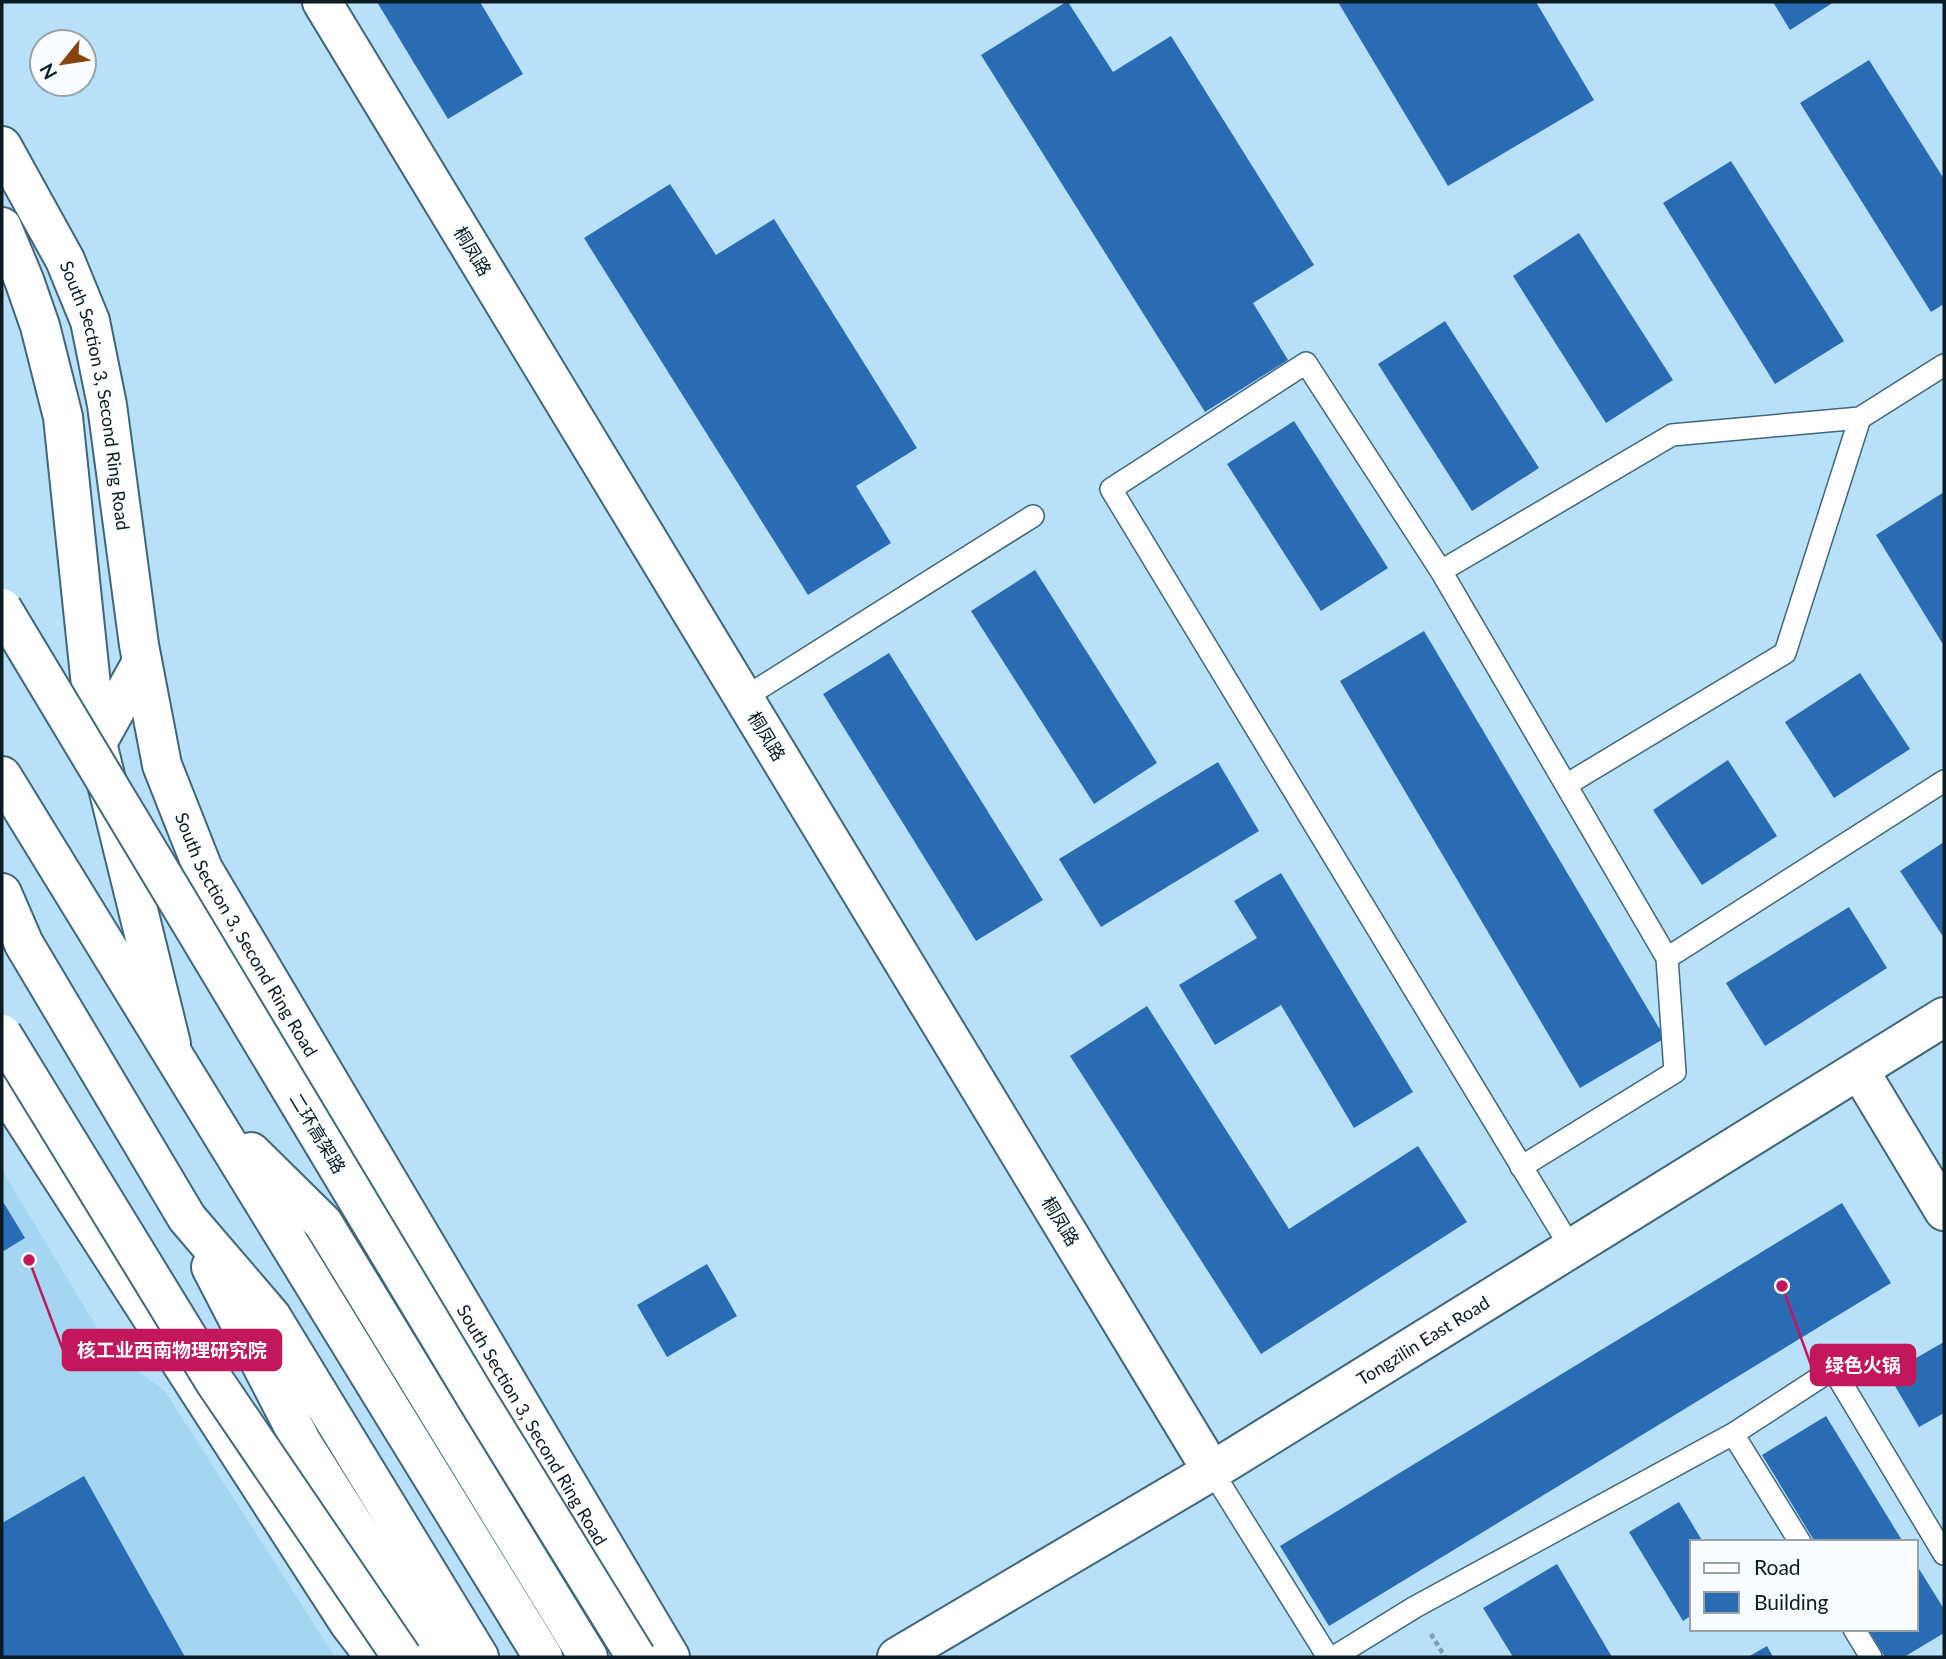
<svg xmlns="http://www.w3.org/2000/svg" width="1946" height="1659" font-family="Lato,'Noto Sans SC',sans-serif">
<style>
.built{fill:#a4d6f1}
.building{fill:#296cb4}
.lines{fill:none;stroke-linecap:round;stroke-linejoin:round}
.lane-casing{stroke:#40667a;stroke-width:24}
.street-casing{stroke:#40667a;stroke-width:42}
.secondary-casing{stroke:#40667a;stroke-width:42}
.primary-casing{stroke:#40667a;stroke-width:42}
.highway-casing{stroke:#40667a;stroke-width:42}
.path{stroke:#7d9db0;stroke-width:4.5;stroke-dasharray:5 3.5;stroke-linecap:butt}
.lane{stroke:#fff;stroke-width:21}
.street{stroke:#fff;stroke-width:38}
.secondary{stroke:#fff;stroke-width:38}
.primary{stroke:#fff;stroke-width:38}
.highway{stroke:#fff;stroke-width:38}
.highway-bridge-casing{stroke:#40667a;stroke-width:42;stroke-linecap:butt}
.highway-bridge{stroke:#fff;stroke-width:38}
.labels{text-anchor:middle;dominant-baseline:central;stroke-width:5;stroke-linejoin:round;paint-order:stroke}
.street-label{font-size:18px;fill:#0b1b24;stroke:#f8fcff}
.leader{fill:none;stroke:#c2185b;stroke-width:2.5}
.callout-dot{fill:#c2185b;stroke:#f8fcff;stroke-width:2.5}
.callout{fill:#c2185b;stroke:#c2185b;stroke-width:2.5}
.callout-label{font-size:19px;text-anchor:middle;font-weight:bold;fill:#fff}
</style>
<rect width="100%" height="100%" fill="#b8e1f9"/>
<path class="built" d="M2,1170l109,181 54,40 170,266h-333z"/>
<path class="building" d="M377,2h103l43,72 -75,45z
M1066,2h2l45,70 58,-36 143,229 -61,38 35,57 -83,52 -224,-357z
M1338,2h198l58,98 -146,86z
M1773,2h61l-44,28z
M1869,60l75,119v125l-13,8 -131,-209z
M1731,161l113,180 -69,43 -112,-181z
M670,184l46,71 58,-36 143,229 -61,38 35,57 -83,52 -224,-357z
M1579,233l94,147 -67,43 -93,-147z
M1445,321l94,147 -67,43 -94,-147z
M1294,421l94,147 -67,43 -94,-147z
M1944,492v154l-68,-111z
M1035,570l122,193 -63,41 -123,-193z
M1424,631l241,407 -85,50 -240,-407z
M889,653l154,247 -67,41 -153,-247z
M1860,673l50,76 -76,49 -49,-76z
M1728,760l49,76 -75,49 -49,-75z
M1218,762l41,69 -158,96 -42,-68z
M1944,842v96l-44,-67z
M1281,873l132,219 -59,36 -73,-123 -66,40 -36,-60 78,-47 -23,-37z
M1849,907l38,61 -122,78 -39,-63z
M1147,1006l142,223 129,-83 49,76 -206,132 -191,-298z
M2,1200l23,38 -23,14z
M1842,1203l49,80 -562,343 -49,-80z
M707,1264l30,52 -70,41 -30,-52z
M1944,1342v71l-25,14 -31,-53z
M1826,1416l77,126h-88l-53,-87z
M84,1476l101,181h-181l-2,-3v-131z
M1679,1502l24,40h-11v73l-9,6 -54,-89z
M1557,1564l55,93h-99l-30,-49z
M1916,1564l28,45v24l-40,24h-19l-17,-28h48z
M1767,1646l6,11h-25z"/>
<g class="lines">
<defs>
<path id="lane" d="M1441,571l-135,-208 -195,126 460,759
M744,698l289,-182
M1566,785l219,-132 75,-235
M1667,958l277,-177
M1521,1167l154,-95 -8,-114 -226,-387 231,-136 188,-17 84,-53
M1212,1471l116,186
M1800,1542l-67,-108 100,-65 111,185
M1854,1629l17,28
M1334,1657l81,-50 318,-173"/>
<g id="street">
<path d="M322,2l890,1469"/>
<path d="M1859,1070l85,141"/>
<path id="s1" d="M897,1657l315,-186 732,-454"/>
</g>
<g id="secondary">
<path id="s2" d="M2,146l63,114 25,61 17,84 32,240 23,120 41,104 467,788"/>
<path d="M97,743l45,-81"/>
<path d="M2,1085l347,538 26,34"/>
</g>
<path id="primary" d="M2,227l22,53 16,46 23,91 34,326 74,301"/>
<path id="highway" d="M2,776l541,881
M2,893l22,51 163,274 84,98 208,341
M251,1152l72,71 265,434
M211,1267l91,176 135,214"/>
</defs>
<use href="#lane" class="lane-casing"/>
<use href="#street" class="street-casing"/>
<use href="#secondary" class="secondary-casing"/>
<use href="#primary" class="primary-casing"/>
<use href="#highway" class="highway-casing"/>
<path class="path" d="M1431,1634l14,23"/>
<use href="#lane" class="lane"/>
<use href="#street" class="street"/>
<use href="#secondary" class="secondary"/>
<use href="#primary" class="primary"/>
<use href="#highway" class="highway"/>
<defs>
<path id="highway-bridge" d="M2,608l475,791 159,258
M2,1034l213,348 187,275"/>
</defs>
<use href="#highway-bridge" class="highway-bridge-casing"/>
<use href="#highway-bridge" class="highway-bridge"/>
</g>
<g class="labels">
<g class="street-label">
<text transform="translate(473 251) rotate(59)">桐凤路</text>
<text stroke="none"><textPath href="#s2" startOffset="270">South Section 3, Second Ring Road</textPath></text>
<text transform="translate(767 736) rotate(59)">桐凤路</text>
<text stroke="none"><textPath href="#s2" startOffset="836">South Section 3, Second Ring Road</textPath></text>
<text transform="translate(318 1133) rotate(59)">二环高架路</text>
<text transform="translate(1061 1221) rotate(59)">桐凤路</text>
<text stroke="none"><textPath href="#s1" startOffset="614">Tongzilin East Road</textPath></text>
<text stroke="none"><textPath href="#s2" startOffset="1404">South Section 3, Second Ring Road</textPath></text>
</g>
</g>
<path class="leader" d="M29 1260L63 1350M1782 1286L1811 1365"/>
<g class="callout-dot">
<circle cx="29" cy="1260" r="7"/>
<circle cx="1782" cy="1286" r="7"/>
</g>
<g class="callout">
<rect x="63" y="1330" width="218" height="40" rx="7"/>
<rect x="1811" y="1345" width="104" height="40" rx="7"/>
</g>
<g class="callout-label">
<text x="172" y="1357">核工业西南物理研究院</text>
<text x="1863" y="1372">绿色火锅</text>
</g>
<rect width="1946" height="1659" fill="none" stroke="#0b1b24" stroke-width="7"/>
<rect x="1690" y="1540" width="228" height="91" fill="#f8fcff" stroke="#99a2a7" stroke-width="2"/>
<rect x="1704" y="1563" width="35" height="10" fill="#ffffff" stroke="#99a2a7" stroke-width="2"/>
<text x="1754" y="1575" font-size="21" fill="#0b1b24">Road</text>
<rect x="1704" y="1592" width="35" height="21" fill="#296cb4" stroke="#99a2a7" stroke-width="2"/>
<text x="1754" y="1610" font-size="21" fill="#0b1b24">Building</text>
<g transform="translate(63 63) rotate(240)"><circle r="33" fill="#f8fcff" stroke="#99a2a7" stroke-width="2"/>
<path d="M0-5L12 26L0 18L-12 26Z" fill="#864411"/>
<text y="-10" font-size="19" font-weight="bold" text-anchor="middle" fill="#0b1b24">N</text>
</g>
</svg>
